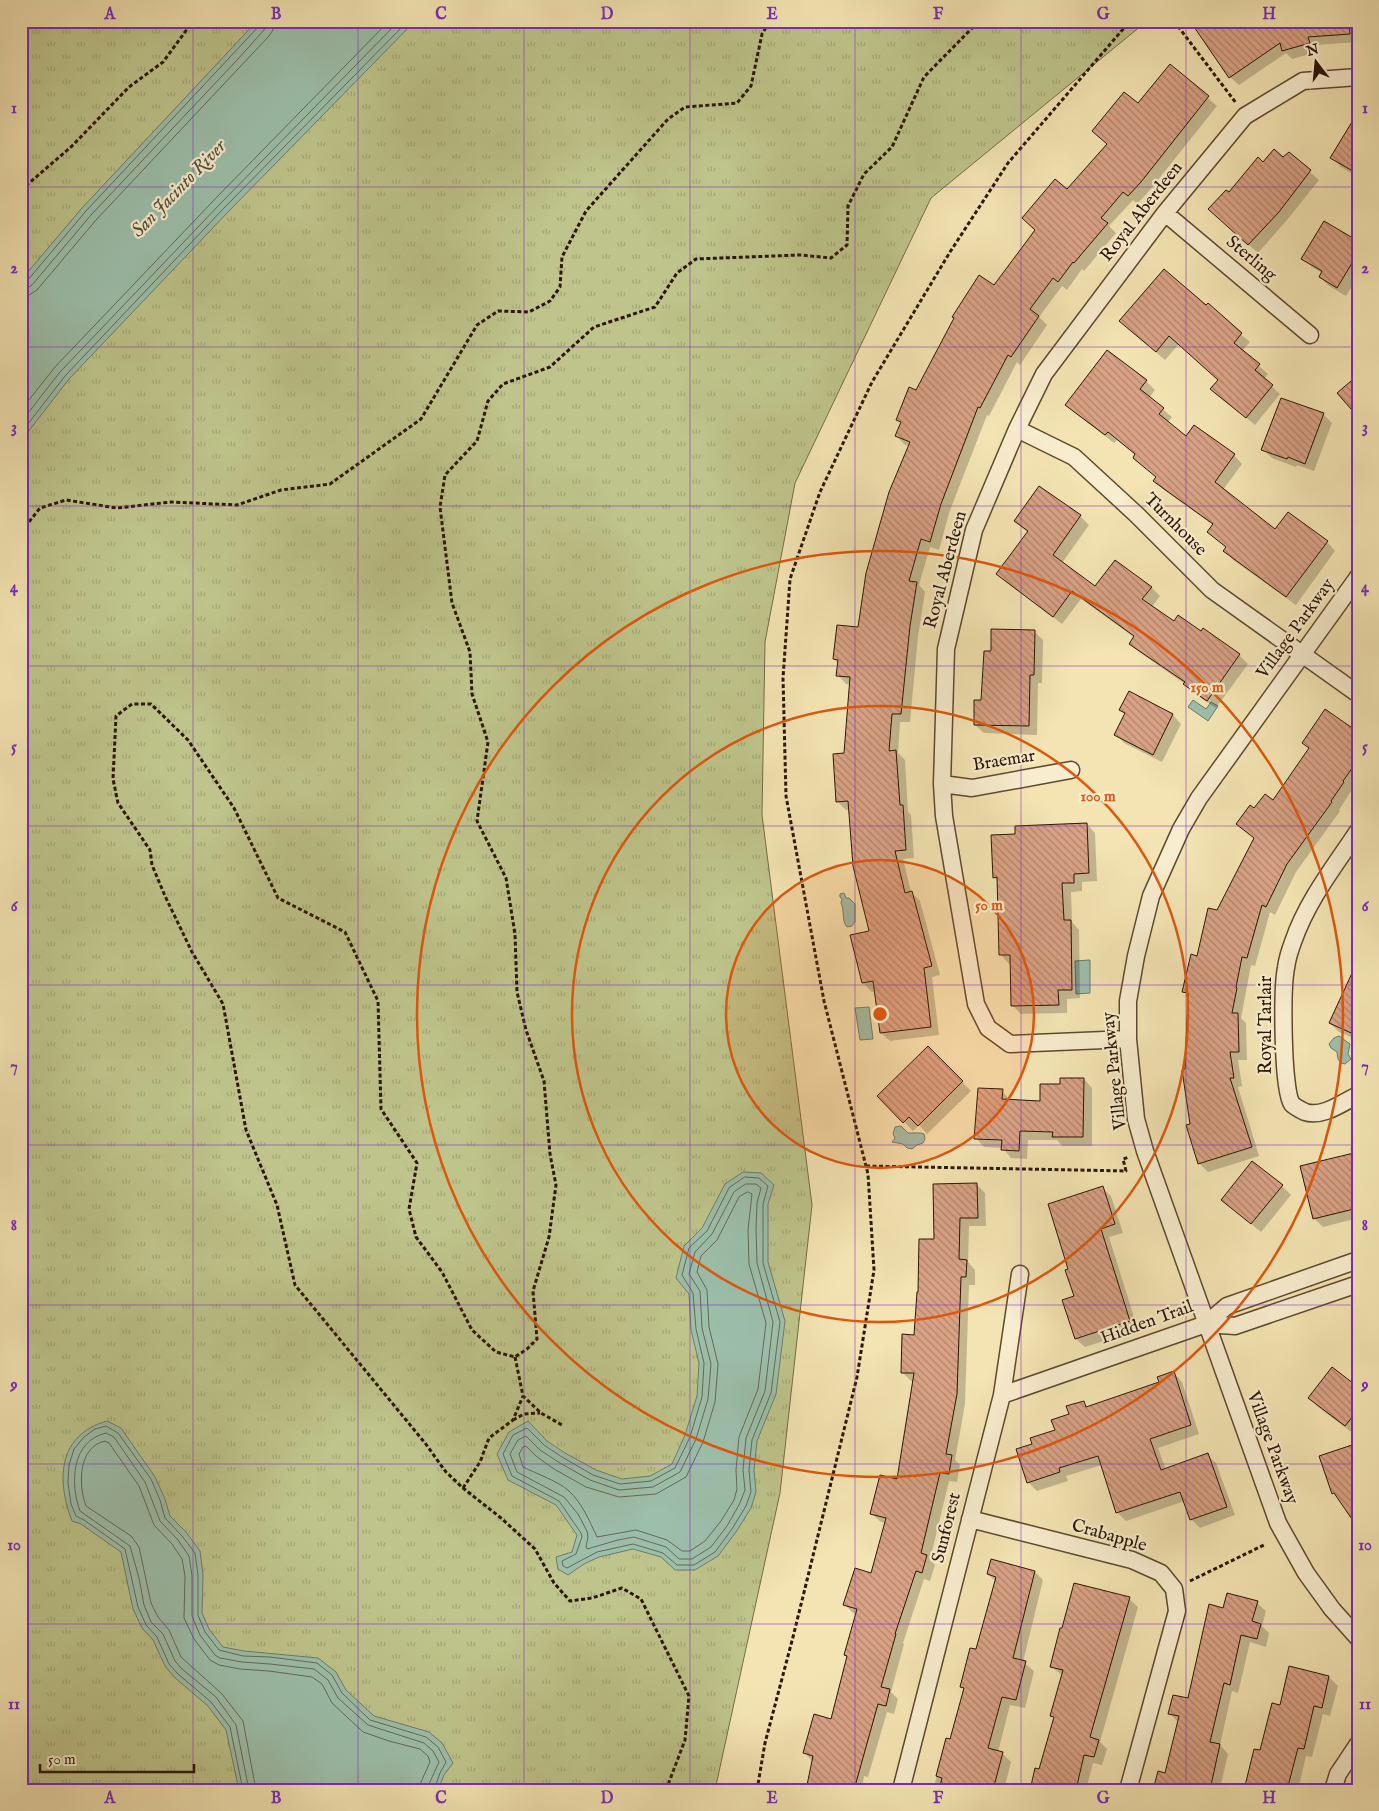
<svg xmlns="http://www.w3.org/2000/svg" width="1379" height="1811" font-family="'IM FELL English',serif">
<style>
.grass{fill:url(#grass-tufts);stroke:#746c46}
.water{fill:#9cbfab;stroke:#6f7b67}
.shadow{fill:#0003}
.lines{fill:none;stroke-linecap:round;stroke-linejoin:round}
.shore{stroke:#646a56;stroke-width:1}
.building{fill:url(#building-back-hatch);stroke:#2b1502}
.minor-casing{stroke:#5d492e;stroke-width:19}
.path{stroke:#2b1502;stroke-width:3;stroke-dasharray:4 2.5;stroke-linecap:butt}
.minor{stroke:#f8edce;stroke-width:16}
.grid{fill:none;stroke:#7b2cbf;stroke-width:1;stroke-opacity:0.55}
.ring{fill:none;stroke:#df560c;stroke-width:2.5}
.labels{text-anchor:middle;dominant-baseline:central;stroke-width:4.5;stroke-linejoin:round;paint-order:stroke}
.street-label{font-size:18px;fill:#2b1502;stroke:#f8edce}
.water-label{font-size:19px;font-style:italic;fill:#53503d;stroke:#f8edce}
.centre{fill:#df560c;stroke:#f8edce;stroke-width:2.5}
.ring-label{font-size:15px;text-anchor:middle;font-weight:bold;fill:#df560c;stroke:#f8edce;stroke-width:4.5;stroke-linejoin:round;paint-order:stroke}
.neatline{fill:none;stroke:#7b2cbf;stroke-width:2}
.grid-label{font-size:16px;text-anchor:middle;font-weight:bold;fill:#7b2cbf}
</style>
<defs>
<pattern id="grass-tufts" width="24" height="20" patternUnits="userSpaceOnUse" patternTransform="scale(1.25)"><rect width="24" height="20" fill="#bec48b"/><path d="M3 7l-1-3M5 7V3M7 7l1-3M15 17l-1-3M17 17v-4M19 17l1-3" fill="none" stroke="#a3a876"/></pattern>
<pattern id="building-back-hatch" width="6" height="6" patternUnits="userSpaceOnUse" patternTransform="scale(1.25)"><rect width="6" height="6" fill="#d9a286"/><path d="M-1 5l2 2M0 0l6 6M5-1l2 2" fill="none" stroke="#b0836b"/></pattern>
</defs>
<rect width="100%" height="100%" fill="#f4e4b3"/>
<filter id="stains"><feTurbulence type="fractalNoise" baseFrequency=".004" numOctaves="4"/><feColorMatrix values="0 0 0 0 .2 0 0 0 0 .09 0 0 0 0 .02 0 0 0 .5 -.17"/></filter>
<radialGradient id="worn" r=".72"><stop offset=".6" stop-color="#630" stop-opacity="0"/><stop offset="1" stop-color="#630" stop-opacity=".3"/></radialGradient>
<path class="grass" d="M21,21h1126l-216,177 -136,285 -30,159 -3,173 50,390 -32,288 -65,297h-694z"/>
<path class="water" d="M257,21h158l-187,191 -159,167 -48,62v-161l61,-72z
M1193,700l13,9 5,-7 7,4 -10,15 -20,-14z
M844,893l2,5h3l6,6v18l-3,4 -5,1c-6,-7 -2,-16 -6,-24l1,-4 -2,-2v-3z
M1090,960v33l-14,1 -1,-33z
M869,1007l4,32 -13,1 -5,-32z
M1339,1036l11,8 -2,10 3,5 -6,5 -4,-1 -3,-4 -1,-7 -6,-4 -2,-4 5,-6z
M901,1126l7,7h13l3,1 1,5 -2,4 -6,2 -5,4 -5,-1 -4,-4 -11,-2 3,-4 -2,-4 2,-7z
M743,1172l18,1 13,12 -6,19v58l17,59 -9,73 -19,47 -3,29 2,22 -5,16 -15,24 -18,24 -23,14h-20l-14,-13 -28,-8 -34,8 -15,7 -16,11 -10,-6 -2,-12 16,-5 5,-17 -21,-30 -48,-25 -11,-26 12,-22 19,-11 19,20 18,12 31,17 26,9 28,-3 22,-12 13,-29 12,-39 2,-33 -8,-33 -2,-36 -13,-16 8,-32 18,-18 23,-44z
M107,1421l14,7 34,49 10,22 5,17 16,16 14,19 3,24 -1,38 7,16 14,18 21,4 74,7 18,14 10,18 28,26 55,16 13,11 11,20 -9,12 -6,15h-199l-13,-60 -18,-24 -34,-29 -9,-11 -12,-26 -11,-12 -9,-19 -12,-57 -40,-28 -9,-3c-16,-42 -14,-86 35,-100z"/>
<path class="shadow" d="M1201,21h157v21l-42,3 2,7 -26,7 -6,-6 -47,32 -9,-8z
M1170,66l47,40 -68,85 -12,13 -4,-4 -24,26 7,7 -32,38 -2,-2 -15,21 -5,-4 -23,31 8,8 -27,40 -3,-3 -28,54 -2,-1 -38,98 -10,37 -9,-3 -11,38 6,7 -7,44 -8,86h-10l-2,31 7,7 3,52 3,3 3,43 -11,1 8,33 9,9 20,74 -8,2 7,58 -49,6 -9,-8 -5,-42 -4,1 -9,-9 -11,-47 19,-4 -21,-122h-4l-9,-9 9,-46 5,-70 -5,-1 -8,-9 1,-11 -5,-5 25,-31 50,-182 -4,-1 -8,-9 5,-13 -4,-4 18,-28 151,-200 41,-46 -15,-14 45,-26z
M1358,118v59l-17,-10 -9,-9z
M1289,154l30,26 -32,40 -29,33 -39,-35 10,-24z
M1358,242v34l-12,20 -17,-10 -9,-9 2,-4 -10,-6 -9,-9z
M1207,307l43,35 -8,9 26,23 -4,5 16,15 -25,31 -43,-36 7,-9 -40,-36 -14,16 -36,-31z
M1107,351l39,30 9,9 -6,8 23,19 -5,6 19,15 48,17 8,9 -19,26 52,41 52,11 8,9 -39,54 -63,-45 -8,-9 2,-3 -19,-16 5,-7 -49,-35 -9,-9 2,-3 -21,-23 -19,-15 -3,3 -39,-30 -9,-8z
M1323,414l9,9 -18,48 -17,-6 -1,2 -24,-9 -9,-9z
M1080,516l9,9 -27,38 34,25 55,-1 9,9 -8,11 22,15 28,10 37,23 9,9 -32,44 -23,-15 -8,-9 -46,-32 -8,-9 4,-5 -54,-39 -19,25 -56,-42 -9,-8 31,-41 -13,-12z
M1034,631l9,9 -1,43h-4l-1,52 -53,-2 -9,-8 7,-24 10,-48z
M1129,693l44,22 8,9 -19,38 -38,-19 -8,-9 10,-19 -5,-5z
M1358,733v47l-19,30 1,1 -44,61 -21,43 -5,-3 -15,54 -4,-1 -10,53 5,5 1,37h-9l4,26 -4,1 21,69 -51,16 -9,-9 -7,-39 -6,-54 3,-73 -5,-5 34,-80 37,-73 -17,-15 17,-14 19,-8 36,-52 -7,-7z
M1087,824l8,9 2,48 -15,1v9l-11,1 1,30 7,8 1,68 -13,1v14l-46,1 -9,-9 -1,-41h-2l-8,-9 -3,-74 -4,-4 23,-42z
M1358,962v78l-19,-8 -9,-9z
M928,1047l43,44 -44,43 -8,-9 -6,6 -35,-35z
M1084,1079l8,9v58h-30l-5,-6h-29l-1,19 -16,-1 -8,-10 -19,-1 -8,-9 26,-47 9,10 30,2 20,-18z
M1358,1146v72l-35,9 -9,-9 38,-64 -2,-6z
M976,1184l9,9 1,33h-17l-1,36 7,8v15h-6l-4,119 -10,56 5,5 -3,17 -8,-1 -19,79 5,5 -5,16 -6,-2 -21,64 1,1 -13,48 7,7 -4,15 -7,-2 -19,65 -4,-1 -2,14h-54l5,-28 -8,-9 27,-33 16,-62 -3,-3 12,-41 -4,-1 -9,-9 28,-29 14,-52 -5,-1 -9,-8 26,-34 16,-99h-3l-9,-9 13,-36 20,-96z
M1282,1186l9,9 -30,37 -39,-32z
M1102,1188l9,8 12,37 -14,4 29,93 -53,17 -9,-8 -12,-38 11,-4z
M1174,1373l8,9 17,52 -41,14 8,22 41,-15 9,8 19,52 -35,13 -9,-9 -6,-18 -59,20 -9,-9 -15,-47 -36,11 2,5 -31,10 -8,-8 -11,-33 15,-6 23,-13 27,-29 5,5 72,-25z
M1358,1388v42l-4,4 -36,-27 -8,-9z
M1035,1572l8,8 -20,82 11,9 -9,37 -15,-3 -12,47 4,1 9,9 -7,28h-71l14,-51 4,1 14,-51 -3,-3 15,-36 19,-68 -8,-8z
M1129,1599l9,8 -38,135 7,7 -5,16 -9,-2 -7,27h-55l9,-19 15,-53 -3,-2 11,-40 -11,-9z
M1257,1603l9,8 -4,15 7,7 -3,14 -16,-5 -12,51 -6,-2 -12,54 8,9 -8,35 3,1h-69l12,-16 12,-52 -8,-8 19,-14 35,-91z
M1290,1668l39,9 9,9 -8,30 -7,-2 -11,43 -6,-1 -8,34h-54l37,-84z"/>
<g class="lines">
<path class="shore" d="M21,282l6,-1 59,-70 173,-185 1,-5
M21,289l6,-1 5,-3 59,-70 147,-156 26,-29 2,-9
M21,296l8,-1 8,-5 59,-70 173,-184 4,-6 1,-9
M21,410l34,-43 160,-168 174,-178
M21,422l39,-50 160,-168 179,-183
M21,433l44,-57 159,-168 184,-187
M745,1177l14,1 9,8 -5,18v59l17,59 -9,71 -19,47 -3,30 2,22 -5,14 -14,23 -17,23 -21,13h-17l-14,-12 -30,-9 -36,8 -30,16 -4,-2 -1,-5 14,-7 6,-17 -1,-4 -22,-32 -47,-25 -9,-22 10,-19 14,-7 17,17 18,12 31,18 27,9 31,-3 24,-13 15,-31 12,-40 2,-34 -8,-34 -3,-36 -11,-18 7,-27 18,-17 22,-43z
M746,1184h10l5,4 -4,15 -1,27 1,33 16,59 -8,69 -19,47 -3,32 2,20 -5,13 -13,23 -16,21 -19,12h-13l-13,-12 -32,-10 -16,3 -31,9 -1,-2 2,-10 -1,-6 -9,-17 -14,-17 -47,-25 -7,-18 8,-14 8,-4 14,14 20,13 30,17 29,10 34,-3 27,-15 16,-33 12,-40 3,-35 -9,-36 -2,-37 -11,-17 6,-22 17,-18 22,-42z
M748,1192l4,2 -4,36 1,34 17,59 -8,66 -19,48 -3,33 1,19 -3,11 -13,21 -16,20 -15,10h-8l-15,-11 -31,-10 -39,7c-7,-15 -15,-34 -28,-46 -11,-10 -32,-17 -46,-24l-4,-13 4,-7 3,-1 10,10 18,13 32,18 33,10 37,-3 30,-17 17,-35 12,-40 3,-38 -9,-37 -2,-37 -10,-18 4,-16 16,-16 22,-43z
M243,1790l-13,-63 -19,-25 -33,-28 -9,-10 -12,-27 -11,-12 -8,-18 -13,-58 -41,-29 -8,-4 -5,-12 -3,-21 1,-18 5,-16 10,-12 11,-8 11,-3 12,7 33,46 9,21 5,18 17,18 13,17 3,22v40l7,17 14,18 24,6 27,1 47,6 15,12 10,18 28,27 56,17 12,10 8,15 -6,11 -6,17
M249,1790l-13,-65 -20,-28 -34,-28 -7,-8 -12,-27 -12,-12 -7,-17 -5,-27 -9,-32 -50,-35c-10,-27 -9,-70 26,-78l8,4 31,45 15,39 18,19 11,16 3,20v40l8,19 15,20 5,3 22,4 28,2 44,5 14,11 10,18 30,27 56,18 9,8 6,11 -10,22 -1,6
M256,1790l-13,-69 -21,-27 -41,-37 -12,-27 -11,-13 -7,-14 -12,-56 -8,-11 -45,-30c-8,-21 -8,-59 19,-65l4,2 30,43 15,39 18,19 10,15 3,17 -1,42 10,21 16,21 9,5 21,4 29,2 43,6 10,7 10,19 31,29 26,9 31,8 8,7 2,6 -9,20 -1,8"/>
</g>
<path class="building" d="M1190,21h159l1,13 -42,3 2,6 -28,8 -2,-8 -51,35z
M1170,64l39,32 -68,86 -13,14 -5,-4 -22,26 7,5 -34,40 -1,-1 -15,20 -5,-4 -23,31 9,7 -28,41 -3,-2 -28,53 -2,-1 -37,97 -11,38 -9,-3 -12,42 8,1 -7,44 -9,88h-9l-3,37 7,-1 4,55h3l3,45 -11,1 10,42 7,-2 20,75 -8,2 7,59 -51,6 -7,-52 -11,2 -12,-48 19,-4 -16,-65 -5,-65 -12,1 -3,-48 11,-1 6,-76 -14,-1 2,-16 -5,-1 4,-34 21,2 8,-54 23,-81 21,-50 -15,-6 6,-14 -5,-2 13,-33 7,3 38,-72 -2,-1 27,-42 15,10 41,-55 -13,-12 33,-39 12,10 40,-45 -15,-13 32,-39 14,11z
M1358,112v62l-28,-16z
M1274,149l9,8 6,-5 22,18 -32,42 -31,33 -40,-36 18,-19 3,2 29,-35 5,5z
M1324,221l34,20v12l-21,35 -18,-11 3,-6 -21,-12z
M1164,269l42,36 2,-2 34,30 -8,10 26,21 -5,6 18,15 -27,33 -36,-29 8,-9 -49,-44 -13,16 -37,-31z
M1107,350l40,30 -7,9 24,19 -5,6 27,22 8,-11 41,29 -20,28 60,47 13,-17 40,29 -42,56 -63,-46 3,-4 -19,-15 6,-8 -60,-43 3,-4 -23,-19 2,-4 -27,-22 -3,3 -40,-30z
M1358,375v42l-21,-24z
M1281,398l43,15 -19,51 -17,-7 -1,2 -26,-9z
M1039,486l42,29 -28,40 42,31 20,-26 37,27 -10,12 32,22 4,-6 23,16 2,-3 37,26 -33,47 -24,-17 2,-2 -56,-38 5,-8 -62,-45 -19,26 -57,-43 32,-43 -14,-10z
M991,629l44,1 -1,45h-4l-1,51 -55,-1v-25h7l3,-49h7z
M1129,691l44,23 -20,41 -39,-20 11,-22 -6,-3z
M1325,709l33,23v28l-15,21 1,1 -13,19 1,1 -45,62 -21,43 -4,-2 -15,53 -5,-1 -6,30 1,1 -5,25h6l1,39h-9l4,26h-4l22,69 -54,17 -12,-39 4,-1 -8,-54 3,-1 3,-76 -6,-1 9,-38 6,2 11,-48 9,2 37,-72 -18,-14 14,-19 4,3 11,-14 8,6 36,-52 -7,-5z
M1087,823l2,50 -15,1v9h-12l2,37h7l1,70h-14l1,15 -48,1 -1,-51h-11l-2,-78 -4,1 -2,-43 24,-1v-8z
M1358,960v76l-29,-13z
M928,1046l35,35 -45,45 -9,-9 -6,6 -26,-27z
M1060,1078h24l-1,59h-31l1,-5 -33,-1 -1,20 -18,-1 1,-10 -28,-1 4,-51 25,1 -1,10 38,2v-17h20z
M1358,1152v56l-45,11 -13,-53z
M1252,1161l31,24 -32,39 -30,-24z
M977,1183l1,35h-18l-1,41 8,1 -1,17h-5l-4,117 -11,60 6,1 -3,19 -9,-1 -19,80 6,2 -5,18 -6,-2 -21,63h1l-15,53 9,2 -4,17 -8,-2 -24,86h-48l7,-34 -10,-3 11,-39 17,5 16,-63 -3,-1 13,-46 -14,-4 12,-37 16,5 15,-55 -16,-4 10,-39 17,4 17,-106h-13l1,-39 12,1 3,-43h1l1,-53h15l-1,-55z
M1103,1186l12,38 -14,5 29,92 -55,18 -13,-39 12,-4 -9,-26 3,-1 -20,-65z
M1332,1367l26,20v23l-13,16 -37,-28z
M1174,1371l17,54 -41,14 11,31 47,-17 19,54 -37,13 -10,-28 -64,21 -18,-57 -39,12 1,4 -33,11 -11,-34 16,-5 -2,-6 25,-8 -4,-10 18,-6 -3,-8 18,-5 2,6 73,-25 -2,-5z
M1358,1443v85l-24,-35 -2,1 -13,-38z
M991,1559l44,12 -22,87 13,3 -10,39 -14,-3 -14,51 15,4 -10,38h-54l3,-12 -6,-2 10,-38 4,1 14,-51 -4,-1 10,-39 6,1 20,-72 -9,-3z
M1074,1583l56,14 -40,140 9,3 -5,17 -10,-2 -8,35h-46l5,-22 4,1 15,-52 -4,-1 13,-46 -13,-3 10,-39h2z
M1227,1593l31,8 -6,20 9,3 -4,15 -16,-4 -11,50 -6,-2 -14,59 10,2 -10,46h-57l5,-19 7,2 14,-57 -11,-2 5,-19 15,3 21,-94 14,4z
M1289,1666l40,10 -7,32 -8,-2 -10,43 -6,-1 -11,42h-43l10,-41 6,1 12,-47 8,2z"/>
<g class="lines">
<defs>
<path id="minor" d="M1165,213l145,122
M1017,429l57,28 63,58 75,75 146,104
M1358,577l-159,221 -18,31 -30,67 -15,60 -8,45v38l8,80 9,32 133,372 28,50 26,36 26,29
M942,784l30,4 99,-18
M1358,831c-24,36 -51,70 -65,111 -3,8 -6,18 -7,26 -4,20 -4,122 6,136 3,3 9,6 13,8 17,6 37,-9 53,-17
M1128,1039l-118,5 -22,-16 -12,-24 -32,-188 -2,-32 4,-135 28,-119 43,-101 27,-55 121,-161 80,-97 58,-35 55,-4
M1206,1324l29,2 123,-42
M1002,1395l204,-71 21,-18 131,-46
M970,1519l162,41 29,13 13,16 3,22 -49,179
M901,1790l101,-395 18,-121
M1333,1790l5,-16 20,-30"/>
</defs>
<use href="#minor" class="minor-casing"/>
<path class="path" d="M1174,21l62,82
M21,190l51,-44 57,-59 34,-25 30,-41
M21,532l19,-24 26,-8 51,8 54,-6 66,3 44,-15 49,-6 91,-65 56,-94 21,-14 31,1 21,-11 10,-14 2,-30 24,-46 82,-92 17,-12 52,-4 14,-17 11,-52 8,-13
M866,1166l260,5 -3,-12 6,-2
M515,1357l8,39 18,17 21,12
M513,1420l11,-6 16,-1
M463,1488l17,-26 9,-24 24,-18 10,-24
M1190,1581l74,-36
M666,1790l19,-50 4,-44 -48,-97 -19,-11 -30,10 -22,3 -16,-18 -19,-34 -34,-31 -38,-30 -17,-16 -21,-29 -130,-158 -18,-80 -31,-75 -23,-126 -31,-52 -27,-56 -13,-31 -2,-15 -32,-47 -5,-24 3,-63 16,-12h19l37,36 46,68 44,90 67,34 33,69 3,108 36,54 -8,46 7,28 26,35 30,58 24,22 19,5 12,-8 10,-10 -4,-48 16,-54 7,-52 -6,-31 -6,-73 -18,-51 -9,-38 -2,-58 -9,-56 -29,-57 11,-79 -16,-48 -2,-42 -18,-49 -12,-96 5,-32 32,-34 11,-40 15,-17 47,-17 44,-40 61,-20 22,-34 19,-14 104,-4 31,3 16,-13 1,-39 16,-32 28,-27 32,-70 55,-56
M757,1790l8,-47 28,-106 64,-260 17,-107 -6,-96 -44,-173 -38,-205 -3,-118 7,-99 30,-87 52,-110 78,-130 58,-89 122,-142"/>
<use href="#minor" class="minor"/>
</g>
<path class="grid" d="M193,21v1769M358,21v1769M524,21v1769M690,21v1769M855,21v1769M1021,21v1769M1186,21v1769M21,187h1337M21,347h1337M21,506h1337M21,666h1337M21,826h1337M21,985h1337M21,1145h1337M21,1305h1337M21,1464h1337M21,1624h1337"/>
<circle cx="880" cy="1014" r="154" fill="#df560c" fill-opacity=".12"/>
<g class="ring">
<circle cx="880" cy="1014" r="154"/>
<circle cx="880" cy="1014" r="308"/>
<circle cx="880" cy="1014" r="463"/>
</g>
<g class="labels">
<g class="street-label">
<text transform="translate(1142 212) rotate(-52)">Royal Aberdeen</text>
<text transform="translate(1251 259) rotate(40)">Sterling</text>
<text transform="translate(1175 525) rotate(45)">Turnhouse</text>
<text transform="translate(946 570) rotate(-75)">Royal Aberdeen</text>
<text transform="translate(1296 629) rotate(-54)">Village Parkway</text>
<text transform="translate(1004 761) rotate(-9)">Braemar</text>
<text transform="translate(1266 1025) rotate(-90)">Royal Tarlair</text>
<text transform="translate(1115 1071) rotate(-96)">Village Parkway</text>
<text transform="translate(1147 1323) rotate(-20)">Hidden Trail</text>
<text transform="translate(1272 1448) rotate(70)">Village Parkway</text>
<text transform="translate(947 1528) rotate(-76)">Sunforest</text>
<text transform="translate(1109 1536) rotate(16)">Crabapple</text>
</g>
<g class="water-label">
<text transform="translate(179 189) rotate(-46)">San Jacinto River</text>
</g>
</g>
<circle cx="880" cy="1014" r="8" class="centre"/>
<g class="ring-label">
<text x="1207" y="692">150 m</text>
<text x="1098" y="801">100 m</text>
<text x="989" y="910">50 m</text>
</g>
<rect width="1379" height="1811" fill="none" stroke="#f4e4b3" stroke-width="55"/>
<g transform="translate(1316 62) rotate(344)" stroke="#f8edce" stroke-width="4" paint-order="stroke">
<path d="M0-4L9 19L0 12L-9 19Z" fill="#2b1502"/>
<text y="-8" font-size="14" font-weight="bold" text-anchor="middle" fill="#2b1502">N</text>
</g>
<path d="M40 1764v8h154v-8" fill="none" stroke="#2b1502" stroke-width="2.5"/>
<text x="48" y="1764" font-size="15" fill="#2b1502" stroke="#f8edce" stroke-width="4" paint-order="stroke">50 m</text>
<rect x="28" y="28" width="1324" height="1756" class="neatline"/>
<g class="grid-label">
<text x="110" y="19">A</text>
<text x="276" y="19">B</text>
<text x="441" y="19">C</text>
<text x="607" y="19">D</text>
<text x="772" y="19">E</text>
<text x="938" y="19">F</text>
<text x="1103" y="19">G</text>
<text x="1269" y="19">H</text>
<text x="14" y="113">1</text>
<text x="1365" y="113">1</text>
<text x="14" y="273">2</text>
<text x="1365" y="273">2</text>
<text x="14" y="432">3</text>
<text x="1365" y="432">3</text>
<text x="14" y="592">4</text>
<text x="1365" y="592">4</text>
<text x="14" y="752">5</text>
<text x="1365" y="752">5</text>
<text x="14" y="911">6</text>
<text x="1365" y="911">6</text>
<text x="14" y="1071">7</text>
<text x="1365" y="1071">7</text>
<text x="14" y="1230">8</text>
<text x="1365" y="1230">8</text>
<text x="14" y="1390">9</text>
<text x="1365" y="1390">9</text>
<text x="14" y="1550">10</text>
<text x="1365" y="1550">10</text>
<text x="14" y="1709">11</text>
<text x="1365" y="1709">11</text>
<text x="110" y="1803">A</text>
<text x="276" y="1803">B</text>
<text x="441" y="1803">C</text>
<text x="607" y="1803">D</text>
<text x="772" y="1803">E</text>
<text x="938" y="1803">F</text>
<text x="1103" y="1803">G</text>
<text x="1269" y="1803">H</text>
</g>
<rect width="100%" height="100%" filter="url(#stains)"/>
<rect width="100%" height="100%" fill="url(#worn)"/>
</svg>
